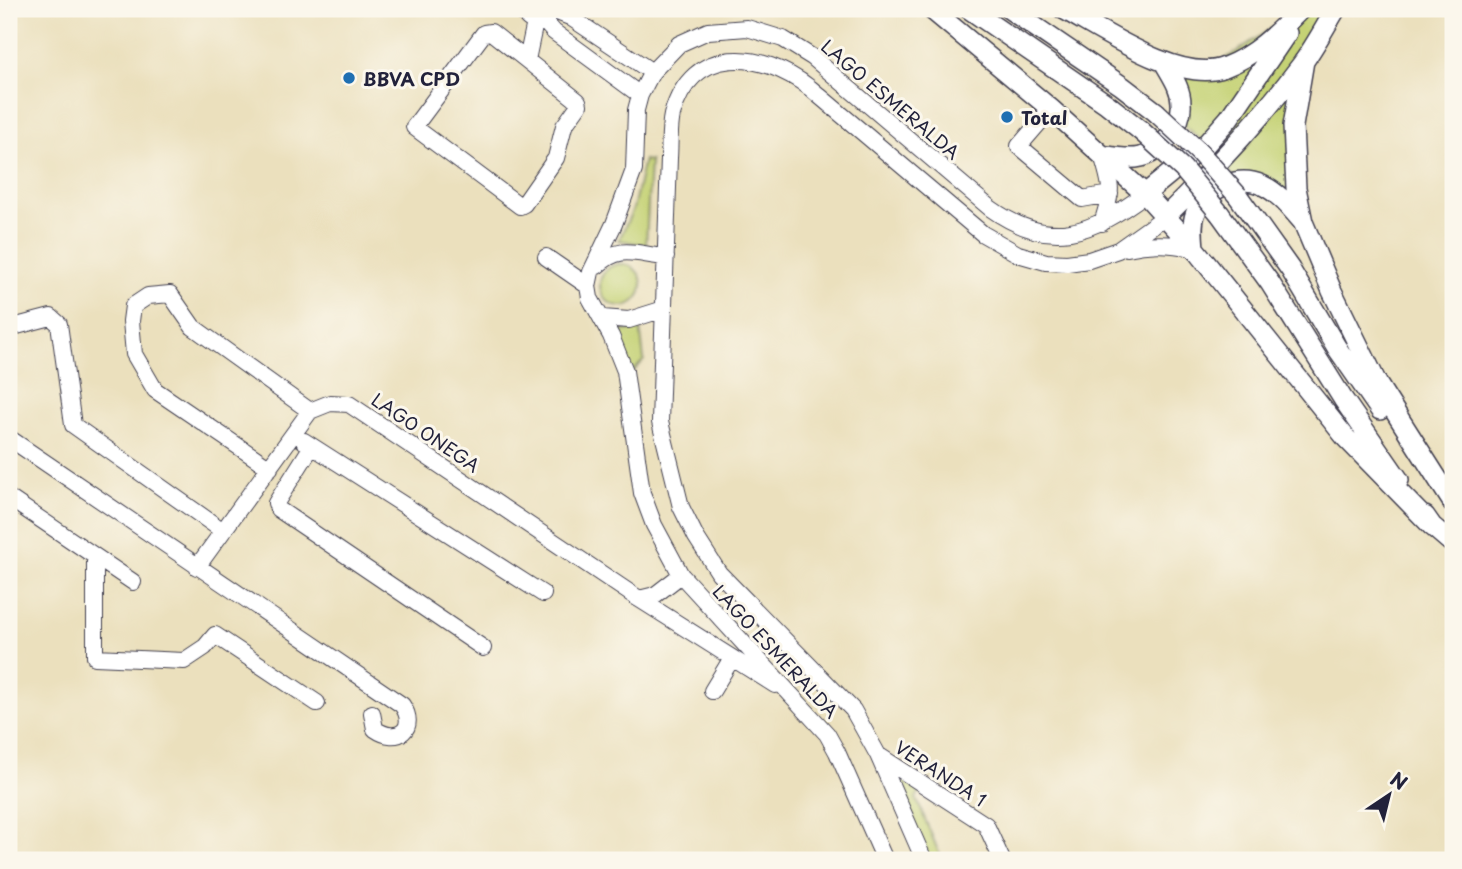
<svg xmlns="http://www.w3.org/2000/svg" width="1462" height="869" font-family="'Playpen Sans',sans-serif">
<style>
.green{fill:#c5d274;stroke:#747a58;stroke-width:2}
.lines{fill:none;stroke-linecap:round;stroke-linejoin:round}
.minor-casing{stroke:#403e4e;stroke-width:18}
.major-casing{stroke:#403e4e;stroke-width:22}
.minor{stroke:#fff;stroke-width:16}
.major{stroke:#fff;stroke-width:19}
.major-bridge-casing{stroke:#403e4e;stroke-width:22;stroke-linecap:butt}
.major-bridge{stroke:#fff;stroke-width:19}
.poi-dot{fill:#1f6fb2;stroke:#fbf7ec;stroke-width:2.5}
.labels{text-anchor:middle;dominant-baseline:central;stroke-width:6;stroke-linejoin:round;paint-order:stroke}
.poi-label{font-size:18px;font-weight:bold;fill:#22223b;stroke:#fbf7ec;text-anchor:start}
.street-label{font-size:18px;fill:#22223b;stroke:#fbf7ec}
</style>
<rect width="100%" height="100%" fill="#fbf7ec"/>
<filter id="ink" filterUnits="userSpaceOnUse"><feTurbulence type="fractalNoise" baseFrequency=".0143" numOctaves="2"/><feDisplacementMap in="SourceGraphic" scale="14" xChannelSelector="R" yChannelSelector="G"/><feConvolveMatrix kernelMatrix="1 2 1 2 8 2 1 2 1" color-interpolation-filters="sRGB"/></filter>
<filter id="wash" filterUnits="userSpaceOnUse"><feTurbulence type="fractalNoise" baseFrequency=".00686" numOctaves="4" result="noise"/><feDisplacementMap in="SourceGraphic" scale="28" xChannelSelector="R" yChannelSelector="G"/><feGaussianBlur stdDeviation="1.57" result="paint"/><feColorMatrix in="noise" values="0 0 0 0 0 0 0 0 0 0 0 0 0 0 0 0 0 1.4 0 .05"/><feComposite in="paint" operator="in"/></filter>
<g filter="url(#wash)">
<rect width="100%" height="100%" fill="#ebe0bd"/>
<path class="green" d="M1301,9h34l-31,52 -8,127 -18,6 -41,-14 -31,-36 -27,-23 4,-52 24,2z
M644,160l6,1 -4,84 -27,-5 14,-31z
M600 285a21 21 0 1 1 42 0a21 21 0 1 1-42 0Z
M640,326l4,34 -12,13 -15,-42 17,-1z
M878,755l46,29 -8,14 26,62h-18z"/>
</g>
<g filter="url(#ink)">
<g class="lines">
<defs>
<path id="minor" d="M523,9c4,14 18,17 27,5
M552,10l18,7 82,55
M544,21l10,11 86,63
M491,32l87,69 1,4 -15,21 -8,32 -32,46 -4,2 -106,-79 70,-94z
M527,60l8,-38
M1051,109l-32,37 63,53 28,-5
M1102,223c11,-33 10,-36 0,-68
M1127,248c24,-6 43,-4 67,0
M546,257l42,29
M597,266c24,-23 40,-11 69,-9
M602,318l27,2 35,-11
M9,328l42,-11 8,7 14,101 150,106
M9,438l393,267c16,23 -4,40 -27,24l-3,-16
M304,441l239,153
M312,446l-36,57 2,6 205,139
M270,468l-115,-78 -21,-36 -3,-33 2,-15 15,-10 22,-2 23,33 117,84
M9,498l124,84
M95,557v100l89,4 21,-14 10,-12 102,68
M197,567l113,-156 20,-8 19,1 290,195 136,86
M639,599l16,-4 26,-20
M712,691l20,-33
M878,755l108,70 16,35
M885,860l-48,-108 -10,-18 -146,-159 -27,-50 -12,-32 -17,-122 -14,-35 -21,-38 -2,-12 3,-14 23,-48 20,-54 2,-60 4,-15 12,-23 27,-28 29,-13 39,-3 36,11 29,18 178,151c60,43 101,26 155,-14
M924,860l-46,-105 -25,-45 -134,-137 -23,-36 -15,-30 -21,-85 9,-264c1,-14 0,-30 3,-43 20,-72 89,-65 138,-27l173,146 35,20 28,8 21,1 22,-3 29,-10 48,-34"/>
<path id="major" d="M931,9l120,100 94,85 49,54 152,190 86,88
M969,9l138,95 33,26
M1009,9l113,77 34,26
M1063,9c39,21 118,76 162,58 31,-12 53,-35 76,-58
M1304,61l-11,65 3,62 7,34 29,69 46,94 75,118
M1102,155c12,2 27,5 39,2 21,-5 42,-33 40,-54 0,-15 -10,-28 -17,-41
M1145,194l61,-50 23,-26 58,-85
M1238,196l52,73 47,79 43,62
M1220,214l50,69 73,116 56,81
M1166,216c49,-48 95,-97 136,-152 13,-18 23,-37 34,-55
M1194,248c-1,-12 -3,-27 3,-38 13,-22 40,-36 65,-25 17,8 28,22 40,36
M1425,516l7,10 21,18"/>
</defs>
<use href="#minor" class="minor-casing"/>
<use href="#major" class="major-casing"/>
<use href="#minor" class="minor"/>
<use href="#major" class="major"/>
<defs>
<path id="major-bridge" d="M1156,112l43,40 39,44
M1140,130l43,39 37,45"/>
</defs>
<use href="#major-bridge" class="major-bridge-casing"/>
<use href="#major-bridge" class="major-bridge"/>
</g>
</g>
<g class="poi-dot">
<circle cx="349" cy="78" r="7"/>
<circle cx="1007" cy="117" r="7"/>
</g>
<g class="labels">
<g class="poi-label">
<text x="363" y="78">BBVA CPD</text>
<text x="1021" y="117">Total</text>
</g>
<g class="street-label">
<text transform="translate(891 99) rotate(40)">LAGO ESMERALDA</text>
<text transform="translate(426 432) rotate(34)">LAGO ONEGA</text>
<text transform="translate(776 651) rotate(47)">LAGO ESMERALDA</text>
<text transform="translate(941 773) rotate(33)">VERANDA 1</text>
</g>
</g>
<rect width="1462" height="869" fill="none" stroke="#fbf7ec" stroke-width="35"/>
<g transform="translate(1389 795) rotate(35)" stroke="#fbf7ec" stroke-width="5" paint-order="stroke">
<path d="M0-5L12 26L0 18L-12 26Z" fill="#22223b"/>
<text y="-10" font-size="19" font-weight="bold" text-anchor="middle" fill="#22223b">N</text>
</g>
</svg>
